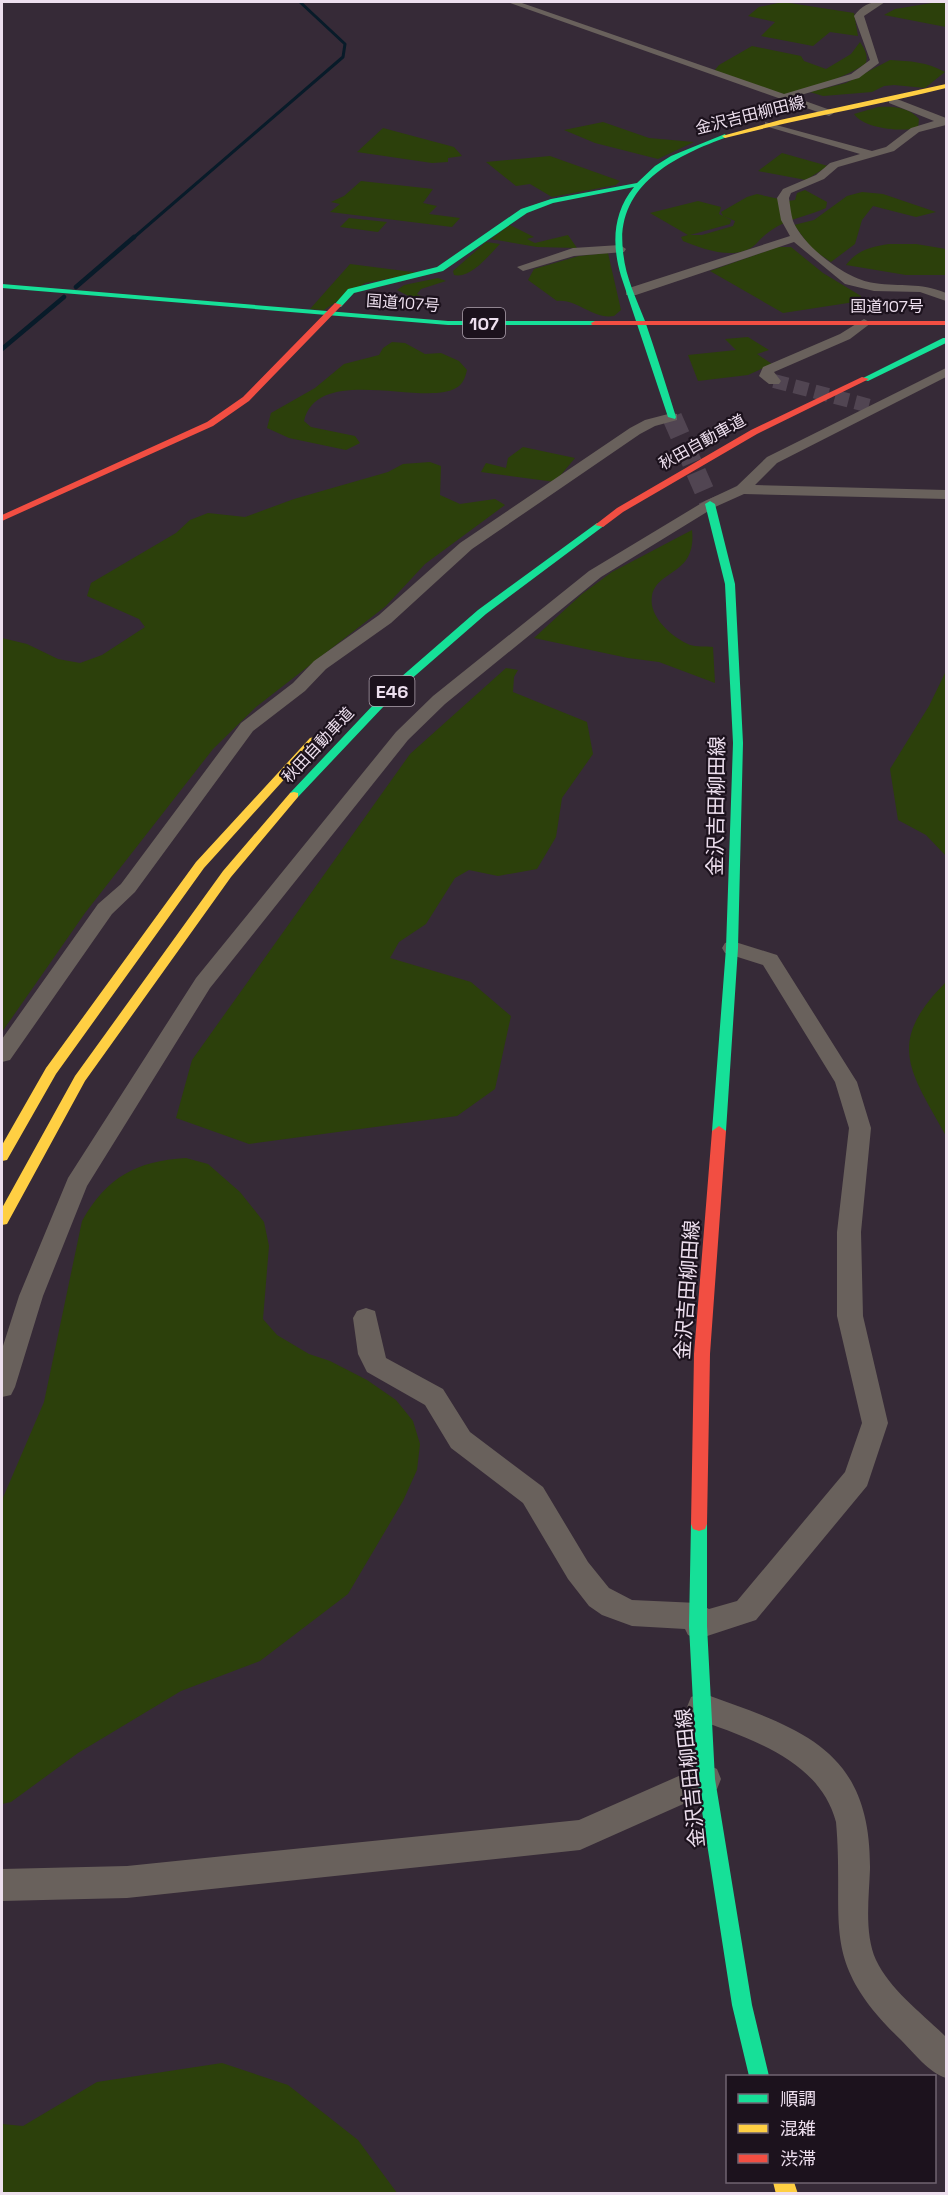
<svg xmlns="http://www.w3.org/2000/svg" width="948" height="2195" font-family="'Space Grotesk','Noto Sans JP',sans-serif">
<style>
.green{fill:#2c400b}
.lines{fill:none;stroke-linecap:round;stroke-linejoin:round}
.stream-far1{stroke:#081b29;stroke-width:3}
.stream{stroke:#081b29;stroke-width:4.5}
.street-tunnel{stroke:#514552;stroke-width:14;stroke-dasharray:14 7;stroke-linecap:butt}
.secondary-tunnel{stroke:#514552;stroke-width:20;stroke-dasharray:20 10;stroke-linecap:butt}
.street{fill:#69615c;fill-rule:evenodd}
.fast{fill:#16e098;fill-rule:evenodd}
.slow{fill:#ffcf43;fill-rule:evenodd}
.jam{fill:#f24e42;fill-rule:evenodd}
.labels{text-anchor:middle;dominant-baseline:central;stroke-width:4.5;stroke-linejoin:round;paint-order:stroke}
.far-street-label{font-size:16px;fill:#eddfee;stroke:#1c121d}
.shield{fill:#1c121d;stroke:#aea2af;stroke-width:1.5}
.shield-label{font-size:18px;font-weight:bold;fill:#eddfee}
.street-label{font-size:20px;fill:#eddfee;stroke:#1c121d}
</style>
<rect width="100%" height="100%" fill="#362a37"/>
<path class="green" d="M783,2l71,11 4,23 -28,-4 -17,14 -52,-10 14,-14 -27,-6 11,-9z
M938,2h8v25l-62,-12 11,-6z
M860,42c5,8 8,12 6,21 -11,10 -66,32 -81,31 -12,0 -56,-18 -71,-23l5,-6 33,-19 49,10 3,5 22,8 25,-15z
M890,60c20,1 37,2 55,12l-20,16 -31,-3 -10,1 -12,6 -49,4 -13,-4 36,-9z
M878,107c14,-1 31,0 41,12l-1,9c-16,4 -54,1 -64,-14z
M603,122l46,16 45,4 -36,17 -63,-16 -31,-13z
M383,128l71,19 8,9 -14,2v4l-16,1 -75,-11z
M782,153l46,13 -22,14 -48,-9z
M550,156l70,25 -4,4 -64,12 -22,-13 -14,2 -30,-24z
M361,181l72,8 -10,14 14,3 -8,8 31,4 -8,9 -122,-15 10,-8 -9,-2 13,-6z
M805,190l22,12 -1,6c-16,7 -33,10 -48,18 -9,5 -16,11 -22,18 -19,18 -53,5 -73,-3l-2,-4 7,-2 -38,-22 48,-12 23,6 -2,7 12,6 -1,4 -40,11h12l31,-9 2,-5 -12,-5 -2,-4 26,-15 10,-3 31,7 7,-1 2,-7z
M862,192l21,2 53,18 -20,5 -43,-11 -11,14 -7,24 -24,18 -19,-13 -18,-24 20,-5 33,-24z
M349,218l38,4 -9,10 -38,-5z
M510,225l24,12 -7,2 8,4 33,-8 9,13 -40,-1 -46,-8z
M486,242l14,2c-11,11 -29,35 -46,31l-1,-4z
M889,244h27l30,5v26h-40l-60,-10c11,-15 25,-18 43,-21z
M778,247h13l32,26 38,23v5l-78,12 -73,-42z
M608,253l13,57 -7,6c-21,4 -37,-18 -57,-15l-29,-21 6,-11 45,-13z
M350,264l70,9 -55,10 -41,27 -14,-1z
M438,278l8,3 -25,8 -4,5 11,6 -8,2 -23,-12 7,-5z
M748,337l21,13 -12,4 15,10 -24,11 -50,6 -10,-26 48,-5 -11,-11z
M392,342l13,1 20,11 16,-1 18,8 8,9c-2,8 -4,14 -11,18 -31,19 -139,-25 -152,33l7,6 44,9 5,7 -14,7 -57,-12 -22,-10 4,-15 44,-25 29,-24 35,-9 4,-7z
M523,447l52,11 -20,24 -74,-10 5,-9 20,5 2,-10z
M430,462l11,4 -1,29 20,9 35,-5 10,6 -80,59 -39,42 -130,101 -43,42 -128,164 -83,119v-394l25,6 31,15 22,4 22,-8 43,-28 -6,-8 -52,-23 4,-13 85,-50 14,-13 18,-7 37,4 49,-18 94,-27 15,-8z
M692,530c5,46 -35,39 -40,66 -4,21 21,42 38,49 6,2 15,1 23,2l2,36 -56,-21 -31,-4 -94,-20 48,-44 30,-22z
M506,668l12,2 -4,7 -1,15 74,30 6,32 -31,44 -6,39 -19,32 -39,7 -29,-6 -14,8 -29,46 -27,18 -9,16 81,24 40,34 -16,73 -38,27 -208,28 -73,-26 16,-58 218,-306z
M946,671v185l-20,-21 -28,-15 -8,-51 39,-63z
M946,982v154c-36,-65 -61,-93 0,-154z
M186,1158l22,6 32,28 24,30 5,24 -6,73 14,16 32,19 21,7 37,19 29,20 17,21 7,23 -3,26 -14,31 -55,93 -88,67 -79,30 -103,62 -67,49 -9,2v-304l42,-98 38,-181c25,-44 54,-60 104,-63z
M222,2063l66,22 70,55 39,53h-395v-69l21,2 74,-44z"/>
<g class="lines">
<path class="stream-far1" d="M132,239l211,-182 2,-13 -45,-42"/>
<path class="stream" d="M76,287l58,-50
M2,349l62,-52"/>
<path class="street-tunnel" d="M774,381l100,26"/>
<path class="secondary-tunnel" d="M672,417l38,87"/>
<path class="street" d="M507,2h12l265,92 67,-20 19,-14 -16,-44c8,-11 18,-15 31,-14l-21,14 15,47 -20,15 -65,19 39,14 1,2 -5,3z
M889,99h8l49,19v7l-27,7 -25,19 -56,16 -14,12 -33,14 -2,5c1,7 2,16 4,23 10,25 54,59 81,62 29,4 44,-1 72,10v8l-26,-9 -46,-1 -29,-7 -51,-42 -158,53h-10v-6l164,-53 -9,-16 -4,-22 6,-9 33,-14 14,-12 30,-9 -95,-28v-4l107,29 14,-4 25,-19 23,-7 -45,-18z
M620,245l6,4 -2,3 -50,4 -51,15 -6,-4 56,-19z
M864,319l7,4 -21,16 -76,33 7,9 -2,3h-10l-10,-8 4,-9 77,-33z
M946,368v9l-169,86 -22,22 191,5v9l-202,-5 -29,13 -114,70 -156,127 -37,36 -198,248 -123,198 -44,110 -28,91 -4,8 -9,2v-48l17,-53 49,-118 128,-200 200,-246 37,-36 156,-125 116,-70 32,-15 30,-29z
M672,413l5,1v6l-22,6 -15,8 -168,115 -81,74 -65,46 -21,22 -52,40 -118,161 -23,22 -102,146 -8,2v-23l96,-135 23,-20 120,-161 52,-40 21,-22 65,-46 81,-72 170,-115 15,-8z
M732,941l45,14 80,127 14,46 -10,104 2,84 25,107 -21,63 -111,134 -58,19 -10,-4 -3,-6 -53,-3 -30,-11 -13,-9 -21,-27 -45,-76 -72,-55 -26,-43 -58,-33 -9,-18 -5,-36 4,-7 9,-3 9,3 11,47 57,31 27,43 73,55 45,75 21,26 23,12 66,3 11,6 28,-8 108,-129 17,-49 -25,-107v-84l12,-104 -14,-46 -72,-117 -38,-12 -3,-5 3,-5z
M702,1693c99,36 169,55 168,176 -1,28 -6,65 6,91 14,30 47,54 70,77v41c-18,-6 -31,-24 -45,-38 -84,-81 -56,-115 -65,-218 -17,-64 -89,-84 -145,-105l-4,-10 4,-10z
M706,1764l11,5 4,10 -4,10 -137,61 -453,48 -125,3v-32l125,-3 452,-46z"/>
<path class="fast" d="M725,134l2,3c-52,19 -112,48 -104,114 2,25 13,47 22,70 11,32 21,64 31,96l-1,2 -7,-2 -47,-141c-9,-31 -9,-62 13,-89l-81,16 -26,10 -84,58 -89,22 -13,14 -7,-2 14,-16 89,-22 84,-58 30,-10 86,-16 18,-17 16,-10z
M2,284l446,37h147l4,2 -4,2h-147l-446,-37z
M943,338h3v5l-78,38 -7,-2z
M710,501l5,3 20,80 8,159 -5,205 -12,183 -7,5 -7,-5 14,-183 7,-205 -8,-159 -20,-80z
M597,523l8,2 -119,89 -85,74 -103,109h-8v-4l103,-109 85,-74z
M699,1517l6,2 2,5v102l8,153 37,226 17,71h-20l-17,-71 -35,-226 -8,-153 2,-102 2,-5z"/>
<path class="slow" d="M946,84v4c-73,18 -148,31 -221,50l-3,-2 58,-16z
M314,737l4,1v4l-114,126 -148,206 -49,86 -5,1v-16l44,-77 150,-206 114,-124z
M294,792l4,1v4l-67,80 -146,204 -78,143 -5,1v-17l73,-132 148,-205 67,-78z
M773,2182h21l4,12h-22z"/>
<path class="jam" d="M335,303l7,2 -93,96 -36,25 -211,95v-6l205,-93 36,-25z
M595,321h351v4h-354l-1,-2z
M862,377l7,2 -112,55 -134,78 -20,15 -8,-2 22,-17 134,-78z
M719,1126l7,5 -16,223 -3,170 -2,5 -6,2 -6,-2 -2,-5 3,-170 18,-223z"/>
</g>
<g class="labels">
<g class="far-street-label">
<text transform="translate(750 115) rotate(-14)">金沢吉田柳田線</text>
<text transform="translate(403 303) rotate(4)">国道107号</text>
<text x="887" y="306">国道107号</text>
<text transform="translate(702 442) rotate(-29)">秋田自動車道</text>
<text transform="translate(318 745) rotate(-47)">秋田自動車道</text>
</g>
<g class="shield">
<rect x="463" y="308" width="42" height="30" rx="4.5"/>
<rect x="369.5" y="676" width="45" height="30" rx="4.5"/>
</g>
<g class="shield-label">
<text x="484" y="323">107</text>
<text x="392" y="691">E46</text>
</g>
<g class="street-label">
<text transform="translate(716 806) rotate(-89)">金沢吉田柳田線</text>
<text transform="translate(687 1290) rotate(-86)">金沢吉田柳田線</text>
<text transform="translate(690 1778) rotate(-96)">金沢吉田柳田線</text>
</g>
</g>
<rect width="948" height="2195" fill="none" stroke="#eddfee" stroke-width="6"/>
<rect x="726" y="2075" width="210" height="108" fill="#1c121d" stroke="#706471" stroke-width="1.5"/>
<rect x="738" y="2094" width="30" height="9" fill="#16e098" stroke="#706471" stroke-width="1.5"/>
<text x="780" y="2105" font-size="18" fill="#eddfee">順調</text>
<rect x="738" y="2124" width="30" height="9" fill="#ffcf43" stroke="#706471" stroke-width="1.5"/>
<text x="780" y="2135" font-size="18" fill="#eddfee">混雑</text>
<rect x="738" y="2154" width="30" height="9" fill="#f24e42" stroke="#706471" stroke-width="1.5"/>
<text x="780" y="2165" font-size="18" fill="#eddfee">渋滞</text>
</svg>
